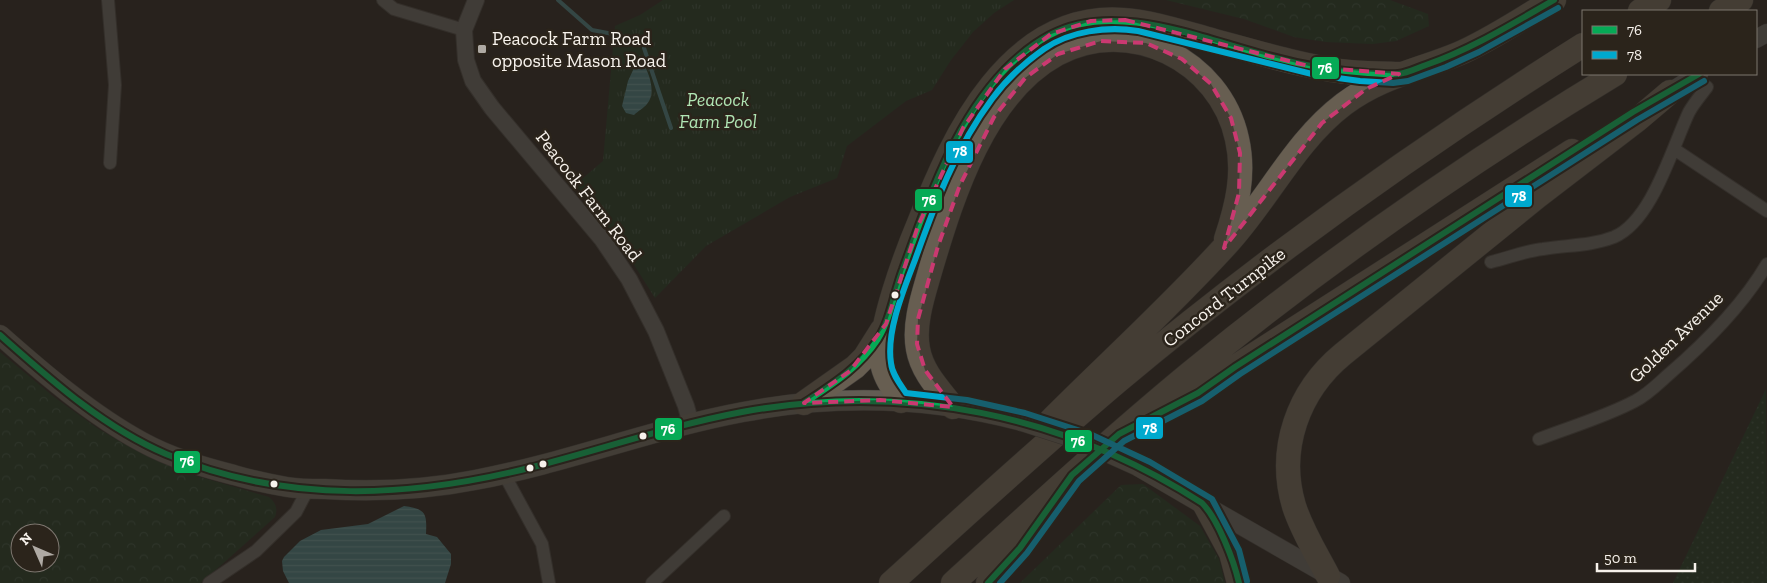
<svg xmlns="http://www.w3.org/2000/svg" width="1767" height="583" font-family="'Zilla Slab',serif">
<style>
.grass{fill:url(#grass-dots)}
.forest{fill:url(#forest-crowns);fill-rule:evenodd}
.park{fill:url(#park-tufts)}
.water{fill:url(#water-rules)}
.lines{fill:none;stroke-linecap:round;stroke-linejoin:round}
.stream{stroke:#437274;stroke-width:4}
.minor-casing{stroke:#423e3a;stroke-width:14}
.tertiary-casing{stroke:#423e3a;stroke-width:18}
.secondary-casing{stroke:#423e3a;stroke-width:19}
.primary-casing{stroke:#423e3a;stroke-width:21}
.motorway-casing{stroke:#423e3a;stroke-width:25}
.minor{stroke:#5e5b57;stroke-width:12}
.tertiary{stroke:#5e5b57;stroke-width:16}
.secondary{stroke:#5e5b57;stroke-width:18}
.primary{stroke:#635d54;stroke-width:20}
.motorway{stroke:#675e51;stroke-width:24}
.primary-bridge-casing{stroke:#423e3a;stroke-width:21;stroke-linecap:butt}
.primary-bridge{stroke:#635d54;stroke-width:20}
.bus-1-casing{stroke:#2b241b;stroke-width:10}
.bus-2-casing{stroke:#2b241b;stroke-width:10}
.bus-1{stroke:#06aa56;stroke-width:6}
.bus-2{stroke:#00a9ce;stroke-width:6}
.marked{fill:none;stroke:#ca3971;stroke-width:4;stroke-dasharray:10 6;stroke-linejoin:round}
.poi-dot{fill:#afaaa4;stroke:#2b241b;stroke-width:2}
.bus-dot{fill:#f7f2ec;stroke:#2b241b;stroke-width:2}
.labels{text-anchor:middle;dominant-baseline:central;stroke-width:5;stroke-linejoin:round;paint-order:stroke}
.poi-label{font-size:19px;fill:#f7f2ec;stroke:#2b241b;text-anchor:start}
.park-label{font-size:19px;font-style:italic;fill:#b0e5b4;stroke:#2b241b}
.street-label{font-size:19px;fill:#f7f2ec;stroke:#2b241b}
.line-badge{stroke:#2b241b;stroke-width:2}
.badge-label{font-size:14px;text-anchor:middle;font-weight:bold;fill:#fff}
</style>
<defs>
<pattern id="grass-dots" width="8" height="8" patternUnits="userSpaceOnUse" patternTransform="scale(1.25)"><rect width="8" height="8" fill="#1f3421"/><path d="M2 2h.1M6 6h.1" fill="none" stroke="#354837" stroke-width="1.8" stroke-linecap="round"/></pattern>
<pattern id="forest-crowns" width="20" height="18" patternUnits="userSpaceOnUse" patternTransform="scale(1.25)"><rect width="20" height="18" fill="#1f3421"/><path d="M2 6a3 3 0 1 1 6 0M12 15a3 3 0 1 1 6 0" fill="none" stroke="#354837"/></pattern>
<pattern id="park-tufts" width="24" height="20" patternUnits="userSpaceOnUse" patternTransform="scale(1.25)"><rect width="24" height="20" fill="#1f3421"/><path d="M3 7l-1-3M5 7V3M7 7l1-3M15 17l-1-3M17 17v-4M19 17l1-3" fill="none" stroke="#354837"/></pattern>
<pattern id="water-rules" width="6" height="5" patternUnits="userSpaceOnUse" patternTransform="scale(1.25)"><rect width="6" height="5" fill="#437274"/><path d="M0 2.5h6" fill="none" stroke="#5f8788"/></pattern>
</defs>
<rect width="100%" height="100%" fill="#28231e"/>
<path class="grass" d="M1766,389l1,194h-94z"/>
<path class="forest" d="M1166,0h224l38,14 1,12 -33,15 -24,3 -46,-2 -32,-5 -50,-18z
M0,352l54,45 43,31 22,13 23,12 48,21 79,23c7,6 9,12 6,20l-74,66h-201zM20,533h30v30h-30z
M1143,484l57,42 19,33 6,24h-205l101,-98z"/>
<path class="park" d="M663,0h351l-20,13 -21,19 -22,28 -19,30 -26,11 -59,45 -10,32 -47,19 -84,49 -51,52 -36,-57 -44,-56 28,-24 12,-135 25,-11z"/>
<path class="water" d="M644,65c6,10 12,29 3,39 -3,4 -9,7 -13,11l-8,-2 -4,-7 6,-25 6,-13z
M404,506c22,3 23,7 22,28l11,3 14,17v10l-6,19h-156l-6,-12 -1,-10 2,-4 16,-16 21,-11 47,-6z"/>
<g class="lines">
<path class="stream" d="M558,0l34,30 42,8
M644,48l27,80"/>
<defs>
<path id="minor" d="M108,0l7,85 -5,78
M383,0l11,9 70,21
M1674,149l93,62
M1491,262c17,-4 34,-11 52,-13 24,-4 48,-3 71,-12 38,-16 58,-89 75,-125 5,-9 12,-17 18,-25
M1539,439c31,-12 66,-22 96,-38 12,-6 23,-17 33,-26 36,-31 75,-70 99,-111
M504,474l38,70 7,39
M209,583l47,-32 40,-39 12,-23
M652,583l72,-67"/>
<path id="tertiary" d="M476,0l-12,30 2,30 7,21 19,27 110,131 27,40 27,52 30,75 5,18"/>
<path id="secondary" d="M1756,39l11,-6
M1670,92l29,-18
M1205,505l136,78"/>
<path id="primary" d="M0,335c43,38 92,80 142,107 29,16 61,25 92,33 17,5 35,9 53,12 12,2 25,2 38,2 51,3 100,1 150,-9 91,-17 177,-51 268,-68 93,-18 188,-15 279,9
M1138,466l67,39"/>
<path id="motorway" d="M1640,11l19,-11
M1721,11l20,-11
M901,401c-7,-12 -17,-24 -19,-39 -5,-31 24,-108 37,-139 34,-88 91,-211 204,-203 31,2 62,13 92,21 41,11 83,24 125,30 20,3 40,2 59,3
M804,403l51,-36 10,-10 17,-27
M953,407c-14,-18 -31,-35 -35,-58 -5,-26 6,-56 13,-81 22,-74 54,-175 126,-214 72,-39 163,6 180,85 8,35 0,67 -11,100
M1155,415l43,-22 37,-26 337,-216
M1051,420c59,-59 121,-115 177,-177 41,-45 67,-102 116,-139 38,-28 73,-33 114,-50 33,-14 64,-36 96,-54
M1205,505l26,48 8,30
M1328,576c-12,-23 -26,-45 -34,-70 -17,-57 4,-115 49,-152l195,-158 99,-76 33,-28
M891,583c75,-68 150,-137 227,-202 147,-123 303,-234 465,-336
M953,583c78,-71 155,-142 236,-209 134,-110 277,-210 426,-300
M988,583l32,-35 25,-35"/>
</defs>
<use href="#minor" class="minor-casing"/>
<use href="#tertiary" class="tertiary-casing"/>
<use href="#secondary" class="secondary-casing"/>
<use href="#primary" class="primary-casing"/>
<use href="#motorway" class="motorway-casing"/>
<use href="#minor" class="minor"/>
<use href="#tertiary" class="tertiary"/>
<use href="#secondary" class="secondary"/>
<use href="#primary" class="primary"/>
<use href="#motorway" class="motorway"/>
<defs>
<path id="primary-bridge" d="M1022,421l56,18 60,27"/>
</defs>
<use href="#primary-bridge" class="primary-bridge-casing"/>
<use href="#primary-bridge" class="primary-bridge"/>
<defs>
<path id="bus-1" d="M0,335c51,45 103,92 166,119 121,51 247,44 371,12 69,-18 136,-41 205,-54 162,-30 322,2 460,91 16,16 32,58 37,80
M804,403c29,-19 55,-35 74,-64 13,-21 16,-47 25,-70 30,-82 65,-190 147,-234 63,-34 147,2 211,19 35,10 71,17 107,19 10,0 20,2 30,1 10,-1 19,-6 28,-9 46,-16 86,-41 128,-65
M988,583l32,-35 52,-73 47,-41 79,-41 37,-26 398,-255 66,-38"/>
<path id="bus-2" d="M1247,581l-8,-31 -27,-51 -62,-37 -60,-28 -65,-21 -58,-13 -61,-7c-6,-9 -14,-19 -15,-30 -5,-32 13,-74 24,-103 20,-56 41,-113 77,-161 14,-19 32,-36 52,-50 26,-18 63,-23 94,-18l178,44 44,6 33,2 15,-2 38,-14 33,-15 79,-44
M1000,583l27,-30 52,-72 45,-40 78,-40 38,-27 397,-254 67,-39"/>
</defs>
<use href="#bus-1" class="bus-1-casing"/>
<use href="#bus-2" class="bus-2-casing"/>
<use href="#bus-1" class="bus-1"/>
<use href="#bus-2" class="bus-2"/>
</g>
<path d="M0 0H1767V583H0ZM1125,20l188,47 86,7 -33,15 -44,34 -98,125 15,-55 1,-40 -9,-35 -20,-34 -29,-25 -36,-16 -45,-2 -43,13 -33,24 -31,39 -34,68 -22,61 -20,73 -1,25 8,26 28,37 -73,-7 -76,3 46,-32 36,-47 32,-98 45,-98 42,-59 46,-35 40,-13z" fill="#28231e" fill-opacity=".55" fill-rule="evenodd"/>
<path class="marked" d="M1125,20l188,47 86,7 -33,15 -44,34 -98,125 15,-55 1,-40 -9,-35 -20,-34 -29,-25 -36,-16 -45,-2 -43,13 -33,24 -31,39 -34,68 -22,61 -20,73 -1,25 8,26 28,37 -73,-7 -76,3 46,-32 36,-47 32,-98 45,-98 42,-59 46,-35 40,-13z"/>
<rect class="poi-dot" x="477" y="44" width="10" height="10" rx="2.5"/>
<g class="bus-dot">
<circle cx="895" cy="295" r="4.5"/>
<circle cx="643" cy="436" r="4.5"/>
<circle cx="543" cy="464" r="4.5"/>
<circle cx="530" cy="468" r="4.5"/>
<circle cx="274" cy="484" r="4.5"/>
</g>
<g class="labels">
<g class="poi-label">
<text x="492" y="38">Peacock Farm Road<tspan x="492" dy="22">opposite Mason Road</tspan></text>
</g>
<g class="park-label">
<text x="718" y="99">Peacock<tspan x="718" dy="22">Farm Pool</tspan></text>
</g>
<g class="street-label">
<text transform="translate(589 196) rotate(52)">Peacock Farm Road</text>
<text transform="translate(1224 297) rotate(-38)">Concord Turnpike</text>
<text transform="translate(1676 337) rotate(-44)">Golden Avenue</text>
</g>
</g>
<g class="line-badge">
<rect x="1311" y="56" width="29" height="24" rx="5" fill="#06aa56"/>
<rect x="945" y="140" width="29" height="24" rx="5" fill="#00a9ce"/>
<rect x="1504" y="184" width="29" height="24" rx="5" fill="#00a9ce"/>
<rect x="914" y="188" width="29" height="24" rx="5" fill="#06aa56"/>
<rect x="1135" y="416" width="29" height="24" rx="5" fill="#00a9ce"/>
<rect x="654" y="417" width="29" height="24" rx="5" fill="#06aa56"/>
<rect x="1064" y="429" width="29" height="24" rx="5" fill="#06aa56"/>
<rect x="173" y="450" width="28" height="24" rx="5" fill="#06aa56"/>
</g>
<g class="badge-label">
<text x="1325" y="73">76</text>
<text x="960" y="156">78</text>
<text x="1519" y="201">78</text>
<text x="929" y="205">76</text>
<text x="1150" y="433">78</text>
<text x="668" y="434">76</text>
<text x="1078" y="446">76</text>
<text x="187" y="466">76</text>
</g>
<rect x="1582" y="10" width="175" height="65" fill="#2b241b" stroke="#7d766f"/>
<rect x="1592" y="26" width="25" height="8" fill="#06aa56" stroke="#7d766f"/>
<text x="1627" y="35" font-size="15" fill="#f7f2ec">76</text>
<rect x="1592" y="51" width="25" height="8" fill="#00a9ce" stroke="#7d766f"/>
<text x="1627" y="60" font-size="15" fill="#f7f2ec">78</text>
<g transform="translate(35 548) rotate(315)"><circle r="24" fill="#2b241b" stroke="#7d766f"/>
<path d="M0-4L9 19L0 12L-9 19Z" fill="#afaaa4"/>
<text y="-8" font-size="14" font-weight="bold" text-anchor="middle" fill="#f7f2ec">N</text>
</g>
<path d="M1597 563v8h98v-8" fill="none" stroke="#f7f2ec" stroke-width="2.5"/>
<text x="1604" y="563" font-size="15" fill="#f7f2ec" stroke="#2b241b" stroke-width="4" paint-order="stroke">50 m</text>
</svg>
